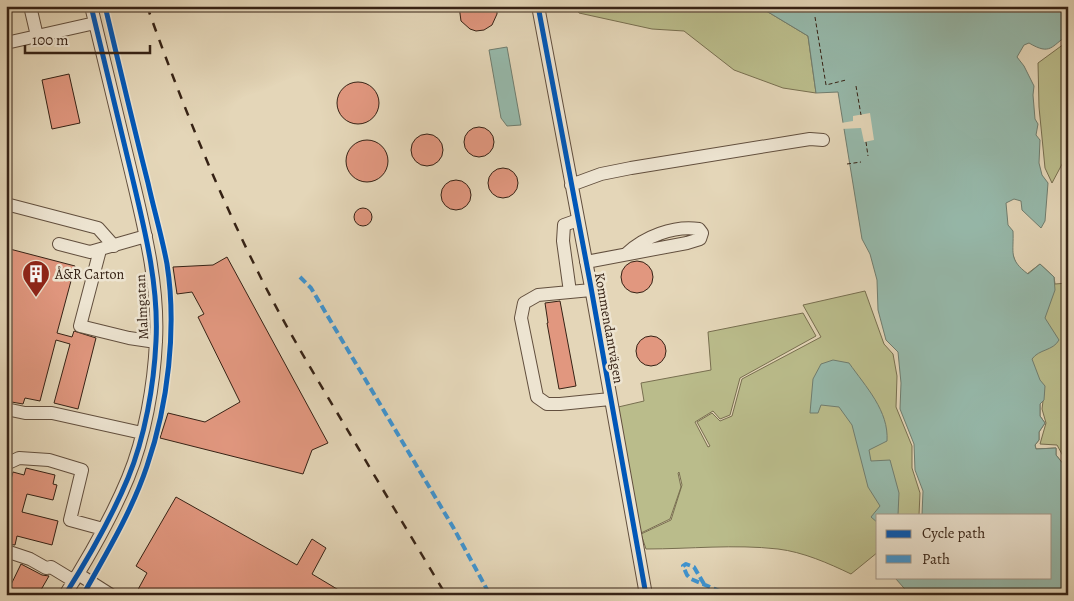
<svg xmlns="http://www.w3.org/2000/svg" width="1074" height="601" font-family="Alegreya,serif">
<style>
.green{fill:#babc8b;stroke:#786f50}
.water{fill:#96b9ab;stroke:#707d6f}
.pier{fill:#e4d6b8}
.building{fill:#e1977f;stroke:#362215}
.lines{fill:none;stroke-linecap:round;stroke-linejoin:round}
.minor-casing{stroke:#624f3e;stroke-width:14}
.path{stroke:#362215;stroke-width:1;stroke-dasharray:4 2.5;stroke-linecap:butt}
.minor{stroke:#ede4d1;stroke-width:12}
.rail{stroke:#362215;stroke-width:2.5;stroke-dasharray:9 9;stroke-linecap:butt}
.quiet{stroke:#3e95d3;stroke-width:4;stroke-dasharray:8 4;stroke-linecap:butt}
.cycleway-casing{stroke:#ede4d1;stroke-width:8}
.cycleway{stroke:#0057b8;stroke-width:5}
.labels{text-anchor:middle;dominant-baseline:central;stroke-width:5;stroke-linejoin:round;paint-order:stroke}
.poi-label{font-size:14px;fill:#362215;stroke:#ede4d1;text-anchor:start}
.street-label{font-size:14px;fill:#362215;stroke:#ede4d1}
</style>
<rect width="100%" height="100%" fill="#e4d6b8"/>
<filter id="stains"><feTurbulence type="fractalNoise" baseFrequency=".004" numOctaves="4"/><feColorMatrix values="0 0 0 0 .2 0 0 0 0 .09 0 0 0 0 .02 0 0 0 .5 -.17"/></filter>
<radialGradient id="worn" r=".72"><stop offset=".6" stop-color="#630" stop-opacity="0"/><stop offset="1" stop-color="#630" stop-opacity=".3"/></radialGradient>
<path class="green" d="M575,6h183l50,30 8,57 -33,-5 -49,-18 -50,-39 -32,-2 -73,-16z
M1068,41v112l-16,30 -7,-15 -6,-61 -1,-44z
M1013,255l4,11 10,8 13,-10 14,13 1,7 13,-1v182l-11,-20 -17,-1 6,-21 -4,-14 1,-8 -3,3v12l5,7 -6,9v8l-4,5 1,4 20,-1v7l12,15 -18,45h-12z
M865,291l19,53 9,10 4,22 -1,31 16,39v22l8,25 -1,22h-41v37l-27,22c-23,-11 -48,-22 -73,-25 -44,-5 -88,0 -132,0l-5,-15 30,-14 11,-35 -3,-13 -1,1 3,14 -11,32 -29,14 -27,-125 30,-7 -3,-18 70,-13 -3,-38 95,-19 13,23 -76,42 -10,37 -10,4 -7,-8 -18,11 13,25 2,-1 -13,-24 15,-9 8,8 12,-5 10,-37 79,-42 -18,-32z"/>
<path class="water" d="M758,6h310v29c-17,11 -17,21 -39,8l-5,2 -7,12 7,9 10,20 -1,9 2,24 3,5 -2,11 4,5 -1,23 3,12 6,8 -3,38 -4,7 -19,-18 -1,-9 -7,-2 -8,4 2,22 5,6c1,22 -5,28 15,43l12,-10 14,13 1,13 -10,28 14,22c-6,11 -20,9 -27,19l8,21 5,6 -1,14 -4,4v12l5,7 -6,9v8l-4,5 1,4 20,-1v7l12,15v125h-158l-14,-16v-2h154v-62h-128l1,-24 -8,-21 -1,-26 -14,-35 1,-26 -3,-31 -12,-12 -8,-30 -1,-30 -7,-26 -8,-15 -24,-147 -22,1 -8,-57z
M507,47l14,78 -14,1 -6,-8 -12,-68z
M833,360l16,3c17,24 40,48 38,78l-18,9 2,11 19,-1 9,33 -1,22h-20v8l-7,-6 9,-11 -12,-19 -16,-62 -13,-18 -18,-2 -3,8h-8l3,-34 8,-15z"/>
<path class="pier" d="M870,113l4,27 -10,2 -3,-14 -20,1v-6l12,-2v-5z"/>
<path class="building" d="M459,6h38v8l-5,11 -8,5 -8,1 -6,-2 -9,-8z
M69,74l11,49 -28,6 -10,-49z
M337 103a21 21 0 1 1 42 0a21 21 0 1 1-42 0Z
M464 142a15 15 0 1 1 30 0a15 15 0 1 1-30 0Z
M411 150a16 16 0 1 1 32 0a16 16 0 1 1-32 0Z
M346 161a21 21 0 1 1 42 0a21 21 0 1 1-42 0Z
M488 183a15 15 0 1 1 30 0a15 15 0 1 1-30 0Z
M441 195a15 15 0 1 1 30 0a15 15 0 1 1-30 0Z
M354 217a9 9 0 1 1 18 0a9 9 0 1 1-18 0Z
M6,248l69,18 -18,67 15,4 2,-6 22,7 -18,71 -24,-6 16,-59 -14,-4 -16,61 -15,-3 -2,6 -17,-3z
M227,257l101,186 -16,7 -9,24 -143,-36 8,-25 37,9 35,-20 -42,-85 6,-3 -12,-22 -15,2 -4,-27 40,-2z
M621 277a16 16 0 1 1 32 0a16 16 0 1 1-32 0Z
M560,301l16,85 -17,3 -12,-66h1l-3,-20z
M636 351a15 15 0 1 1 30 0a15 15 0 1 1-30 0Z
M26,468l29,7 -2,9 4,1 -4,15 -26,-6 -5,18 36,9 -6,24 -35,-9 -2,9 -9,-1v-55l2,1 5,-18 11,3z
M176,497l121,68 15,-26 14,9 -14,26 35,21h-212l12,-22 -11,-7z
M21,564l21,11 7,1 -11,19h-32z"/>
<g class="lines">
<defs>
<path id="minor" d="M30,6l7,30
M538,6l52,276 56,313
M6,43l89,-20
M571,185l30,-11 30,-6 179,-29 13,1
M6,204l92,24 16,18
M59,244l31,8 56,-16
M100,250l-20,76 49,12 27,4
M586,262l101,-19 13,-4 2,-6 -3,-4c-25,-4 -55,8 -73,25
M591,290l-53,5 -14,8 -3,15 16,79 10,7h13l50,-5
M570,292l-7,-51 1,-16 14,-5
M6,409l19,4h27l90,20
M6,464l13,-6 30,2 33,10 -12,50 33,9
M6,556l3,-4 21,7 16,9 5,-1 23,14
M78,574l33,21
M65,595c24,-38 46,-76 63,-117 17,-41 26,-93 28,-137 3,-57 -12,-114 -25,-169 -13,-55 -26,-110 -40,-166"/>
</defs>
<use href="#minor" class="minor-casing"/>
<path class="path" d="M815,17l11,68 20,-5
M856,86l5,29
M866,142l2,14
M847,164l14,-2"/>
<use href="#minor" class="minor"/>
<path class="rail" d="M147,6c32,90 67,177 109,262 30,61 66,119 101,178 29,49 59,99 89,149"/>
<path class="quiet" d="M300,277l11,11 142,239 37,68
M704,584l-10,-17 -8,-3 -3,2 4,9 4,4 38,16"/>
<defs>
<path id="cycleway" d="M538,6l52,276 56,313
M65,595c24,-38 46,-76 63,-117 17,-41 26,-93 28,-137 3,-57 -12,-114 -25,-169 -13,-55 -26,-110 -40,-166
M83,595c23,-41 49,-84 64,-129 21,-61 30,-138 20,-202 -5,-27 -13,-54 -19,-81 -15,-59 -29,-118 -43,-177"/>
</defs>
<use href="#cycleway" class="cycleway-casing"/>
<use href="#cycleway" class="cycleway"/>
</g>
<defs>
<symbol id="building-pin" viewBox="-11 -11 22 30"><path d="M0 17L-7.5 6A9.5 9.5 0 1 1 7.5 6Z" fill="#8f2418" stroke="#ede4d1"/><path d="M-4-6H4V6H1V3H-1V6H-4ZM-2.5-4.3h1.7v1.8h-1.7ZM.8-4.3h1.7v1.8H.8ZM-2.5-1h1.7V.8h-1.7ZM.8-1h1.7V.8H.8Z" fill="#fff"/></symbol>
</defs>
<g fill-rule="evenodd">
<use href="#building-pin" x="20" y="258" width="32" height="43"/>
</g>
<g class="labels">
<g class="poi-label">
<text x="55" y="274">Å&amp;R Carton</text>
</g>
<g class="street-label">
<text transform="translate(142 307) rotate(-93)">Malmgatan</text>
<text transform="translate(609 328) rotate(80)">Kommendantvägen</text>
</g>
</g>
<rect width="1074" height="601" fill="none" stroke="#e4d6b8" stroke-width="25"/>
<rect x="8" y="8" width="1059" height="586" fill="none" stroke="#362215" stroke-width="2.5"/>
<rect x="12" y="12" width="1049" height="576" fill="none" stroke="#362215"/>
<rect x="876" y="514" width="175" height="65" fill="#ede4d1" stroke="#a49686"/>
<rect x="886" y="530" width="25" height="8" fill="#0057b8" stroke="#a49686"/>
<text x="922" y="538" font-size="15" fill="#362215">Cycle path</text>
<rect x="886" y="555" width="25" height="8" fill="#3e95d3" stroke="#a49686"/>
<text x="922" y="564" font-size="15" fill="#362215">Path</text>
<path d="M25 45v8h125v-8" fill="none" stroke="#362215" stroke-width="2.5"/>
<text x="32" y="45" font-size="15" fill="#362215" stroke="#ede4d1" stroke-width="4" paint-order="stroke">100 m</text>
<rect width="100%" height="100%" filter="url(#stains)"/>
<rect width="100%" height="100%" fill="url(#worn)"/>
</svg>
